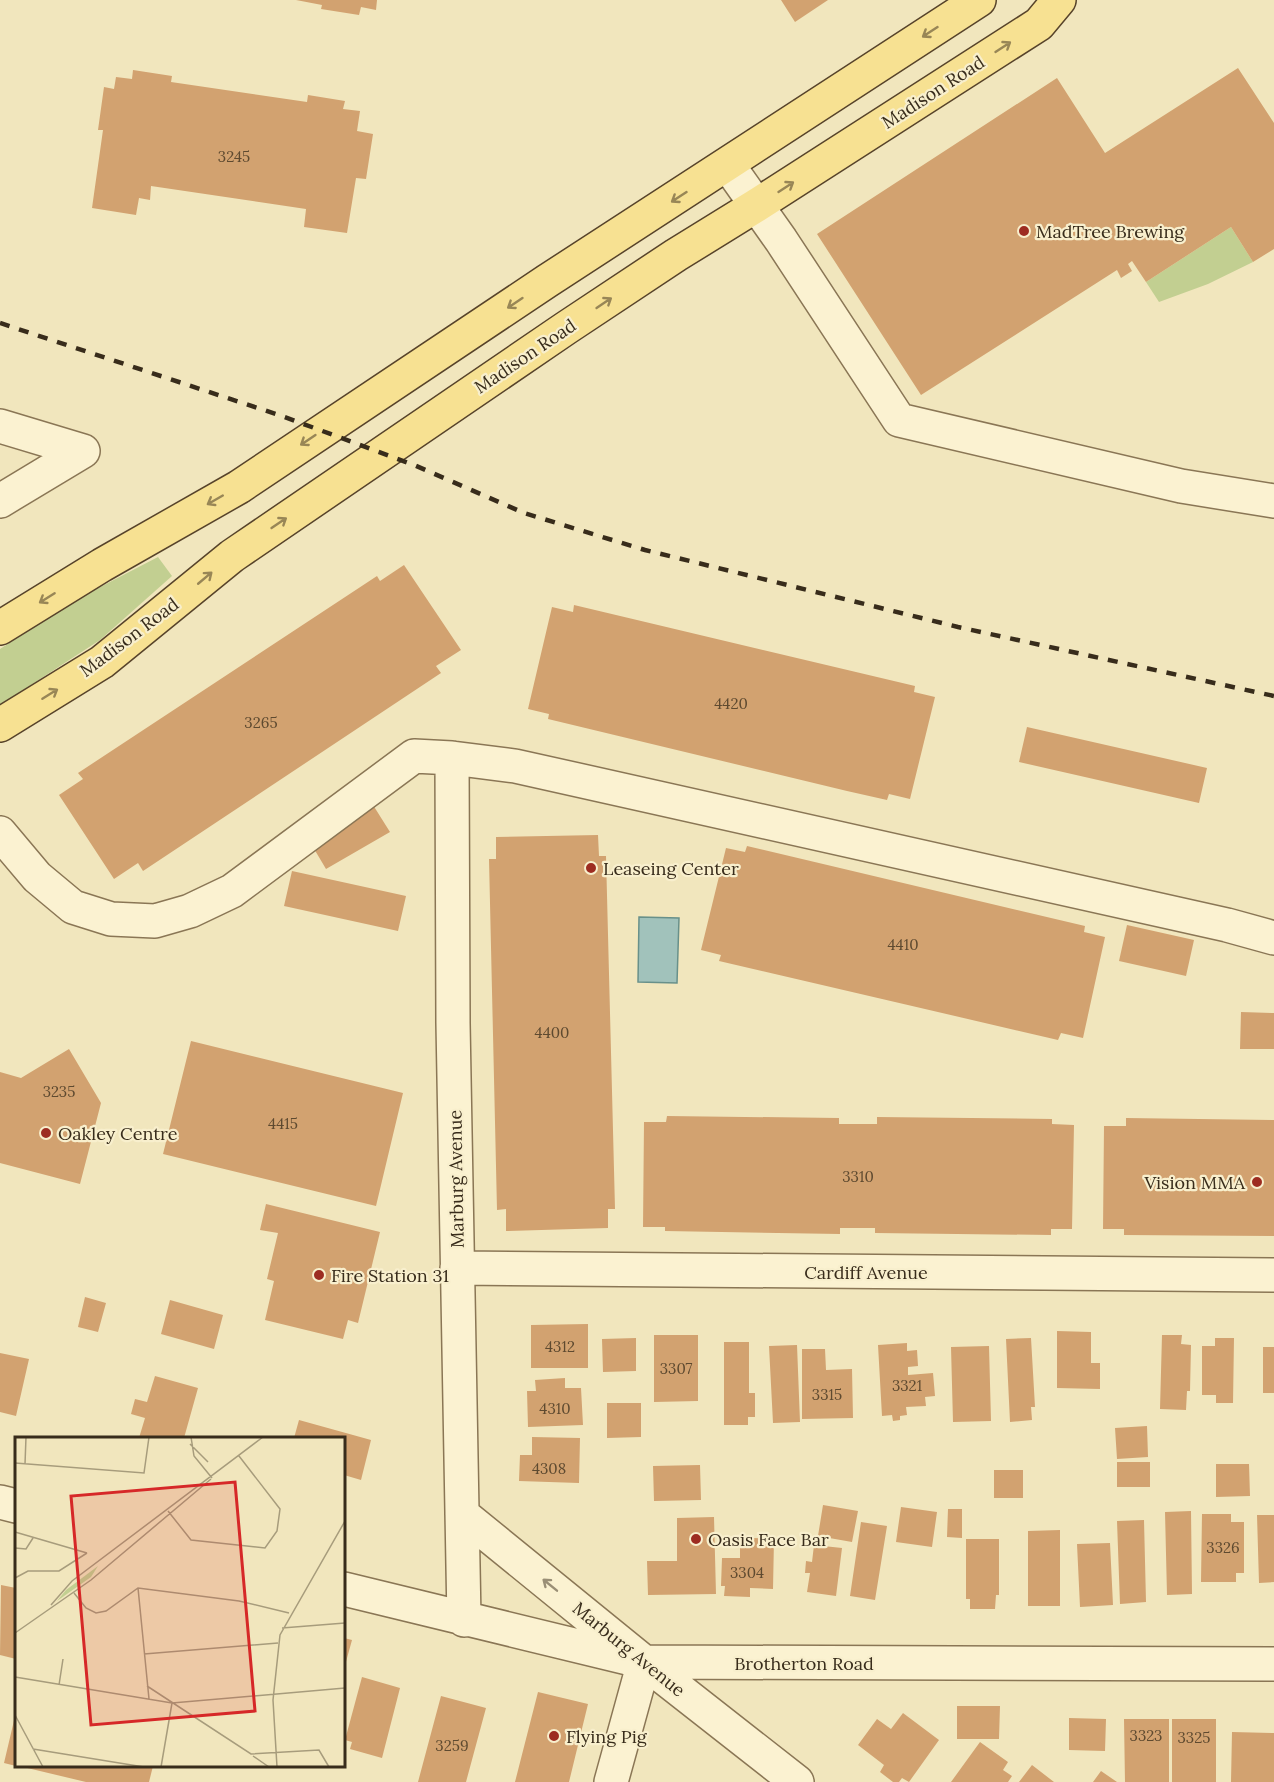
<svg xmlns="http://www.w3.org/2000/svg" width="1274" height="1782" font-family="Lora,serif">
<style>
.green{fill:#c2cf91}
.water{fill:#a1c2bb;stroke:#68908a;stroke-width:1.5}
.building{fill:#d2a270}
.lines{fill:none;stroke-linecap:round;stroke-linejoin:round}
.minor-casing{stroke:#8a7655;stroke-width:36}
.major-casing{stroke:#57432a;stroke-width:36}
.minor{stroke:#fbf2d1;stroke-width:33}
.major{stroke:#f7e192;stroke-width:33}
.rail{stroke:#382c1b;stroke-width:4.5;stroke-dasharray:10 10;stroke-linecap:butt}
.oneway{stroke:#988656}
.oneway2{stroke:#9a8f76}
.poi-dot{fill:#9d2c21;stroke:#f8efcd;stroke-width:2}
.labels{text-anchor:middle;dominant-baseline:central;stroke-width:4.5;stroke-linejoin:round;paint-order:stroke}
.number-label{font-size:15px;fill:#5e4a30}
.street-label{font-size:18px;fill:#382c1b;stroke:#f8efcd}
.poi-label{font-size:18px;fill:#382c1b;stroke:#f8efcd;text-anchor:start}
.inset-road{fill:none;stroke:#a79c7c;stroke-width:1.5}
.view{fill:#d62828;fill-opacity:0.15;stroke:#d62828;stroke-width:3}
.inset-edge{fill:none;stroke:#382c1b;stroke-width:3}
</style>
<rect width="100%" height="100%" fill="#f1e6bd"/>
<path class="green" d="M1231,227l22,35 -45,22 -49,18 -13,-20z
M158,557l14,19 -72,64 -100,65v-56l79,-51z"/>
<path class="water" d="M639,917l40,1 -2,65 -39,-1z"/>
<path class="building" d="M296,0h81l-1,10 -15,-3 -2,8 -38,-6 1,-4z
M781,0h47l-33,22z
M1238,68l36,55v126l-21,13 -22,-35 -85,55 -14,-21 -4,3 4,7 -11,7 -4,-8 -196,125 -104,-161 240,-156 48,75z
M133,70l39,6 -1,6 136,20 1,-7 37,6 -2,8 17,2 -3,20 16,3 -7,45 -10,-1 -9,55 -43,-6 2,-18 -155,-23 -1,14 -11,-2 -3,17 -44,-7 11,-78h-5l6,-43 10,2 2,-12 16,2z
M404,565l57,85 -25,16 5,7 -298,198 -5,-8 -24,16 -55,-84 24,-16 -5,-6 299,-197 3,5z
M574,605l341,81 -1,6 21,5 -25,102 -21,-5 -2,6 -40,-9 -299,-72 1,-5 -21,-5 24,-102 21,5z
M1027,727l180,41 -8,35 -180,-41z
M373,805l17,27 -64,37 -16,-27z
M598,835l1,21h7l9,353h-7v19l-102,3v-22l-9,1 -8,-351h7v-22z
M747,846l338,80 -1,6 21,5 -22,101 -22,-5 -3,7 -339,-79 2,-6 -20,-5 25,-102 19,4z
M292,871l114,25 -8,35 -114,-25z
M1127,925l67,15 -8,36 -67,-15z
M1241,1012l33,1v36h-34z
M191,1041l212,52 -27,113 -213,-52z
M69,1049l32,54 -21,81 -80,-21v-91l21,6z
M667,1116l172,2v6h38v-7l175,2v5l22,1 -2,104h-21v6l-176,-2v-5h-35v6l-175,-3v-4h-22l1,-105h22z
M1126,1118l148,2v116l-150,-1v-6h-21l1,-103h22z
M266,1204l114,28 -22,91 -10,-3 -5,19 -78,-19 9,-39 -7,-2 11,-46 -18,-3z
M85,1297l21,6 -8,29 -20,-5z
M170,1300l53,15 -9,34 -53,-15z
M588,1324v44h-57v-43z
M1057,1331l34,1v31h9v26l-43,-1z
M654,1335h44v66l-44,1z
M1162,1335h20l-1,9 10,1 -1,46h-3l-1,19 -26,-1z
M636,1338v33l-33,1 -1,-33z
M1031,1338l4,69h-4l1,13 -22,2 -4,-83z
M1215,1338h19l-1,65h-17v-8h-14v-49h13z
M724,1342h25v51h6v24h-7v8h-24z
M907,1343v8l10,-1 1,16 -10,1v8l25,-2 2,23 -10,1 1,9 -20,1 1,8 -7,1v4l-7,1 -1,-6 -10,1 -4,-71z
M797,1345l3,77 -27,1 -4,-77z
M989,1346l2,75 -38,1 -2,-75z
M1263,1347h11v46h-11z
M802,1349h23l1,21 26,-1 1,49 -51,1z
M0,1353l29,6 -13,57 -16,-4z
M155,1376l43,12 -14,50h-45l6,-20 -14,-4 4,-15 12,3z
M565,1378v10h16l2,37 -55,2 -1,-36h9l-1,-11z
M607,1403h34v34l-34,1z
M299,1420l72,20 -10,40 -17,-5v-37h-50z
M1147,1426l1,31 -31,2 -2,-31z
M532,1437l48,1 -1,45 -60,-2 1,-26h12z
M1117,1462h33v25h-33z
M1216,1464h33l1,32 -34,1z
M700,1465l1,35 -47,1 -1,-35z
M994,1470h29v28h-29z
M823,1505l35,6 -6,31 -34,-6z
M901,1507l36,5 -5,35 -36,-5z
M948,1509h14v29l-15,-1z
M1191,1511l1,83 -25,1 -2,-83z
M1202,1514h29v8h13v51h-8v9h-35z
M1257,1515h17v67l-15,1z
M714,1517l2,77 -68,1 -1,-34h30v-43z
M1144,1520l2,82 -26,2 -3,-83z
M861,1522l26,4 -12,74 -25,-4z
M1060,1530v76h-32v-75z
M754,1538l20,1 -1,50 -23,-1v9l-26,-1 1,-10h-4l1,-28h18v-10z
M966,1539h33v56h-3l-1,14h-25v-10h-4z
M1110,1543l3,62 -33,2 -3,-63z
M814,1545l28,3 -6,48 -29,-4 3,-19h-5l1,-12 6,1z
M1,1585l15,3v71l-16,-4z
M344,1638l8,2 -8,29z
M362,1677l38,11 -18,70 -32,-9 2,-7 -7,-2z
M538,1692l50,12 -19,78h-54z
M441,1696l45,12 -20,74h-48z
M957,1706h43l-1,33h-42z
M16,1712v54l-12,-3z
M903,1713l36,27 -30,42 -7,-4 -3,4h-6l-13,-10 4,-7 -26,-20 19,-26 14,10z
M1069,1718l37,1 -1,32 -36,-1z
M1124,1719h45v63h-44z
M1172,1719h44v63h-44z
M1232,1732l42,1v49h-43z
M980,1742l28,20 -5,8 9,6 -4,6h-57z
M1032,1765l22,17h-35z
M19,1766h134l-4,16h-63z
M1101,1771l16,11h-24z"/>
<g class="lines">
<defs>
<path id="minor" d="M728,165l53,75 118,180 282,66 93,15
M0,426l83,25
M0,501l83,-50
M452,758l1,265 11,597
M0,833l37,44 36,30 38,12 44,2 35,-10 42,-20 182,-135 38,2 63,8 712,159 47,13
M457,1268l817,7
M0,1502l16,4
M462,1514l182,148 153,120
M344,1589l300,73 630,2
M611,1782l33,-120"/>
<path id="major" d="M0,628l102,-63 137,-78 308,-206 432,-281
M0,725l102,-63 130,-106 334,-228 110,-73 81,-50 282,-181 20,-24"/>
</defs>
<use href="#minor" class="minor-casing"/>
<use href="#major" class="major-casing"/>
<use href="#minor" class="minor"/>
<use href="#major" class="major"/>
<path class="rail" d="M0,323l282,93 132,49 110,48 121,37 313,77 316,69"/>
</g>
<defs><path id="oneway-shaft" d="M-6 0H5M1.5-3L5.5 0L1.5 3" fill="none" stroke-width="1.6" stroke-linecap="round" stroke-linejoin="round" transform="scale(1.5)"/></defs>
<g class="oneway">
<use href="#oneway-shaft" transform="translate(930 32) rotate(147)"/>
<use href="#oneway-shaft" transform="translate(1003 47) rotate(-33)"/>
<use href="#oneway-shaft" transform="translate(786 187) rotate(-33)"/>
<use href="#oneway-shaft" transform="translate(679 197) rotate(147)"/>
<use href="#oneway-shaft" transform="translate(515 303) rotate(146)"/>
<use href="#oneway-shaft" transform="translate(604 303) rotate(-34)"/>
<use href="#oneway-shaft" transform="translate(308 440) rotate(146)"/>
<use href="#oneway-shaft" transform="translate(215 500) rotate(150)"/>
<use href="#oneway-shaft" transform="translate(279 523) rotate(-34)"/>
<use href="#oneway-shaft" transform="translate(205 578) rotate(-40)"/>
<use href="#oneway-shaft" transform="translate(47 598) rotate(148)"/>
<use href="#oneway-shaft" transform="translate(50 694) rotate(-32)"/>
</g>
<use class="oneway2" href="#oneway-shaft" transform="translate(550 1585) rotate(-141)"/>
<g class="poi-dot">
<circle cx="1024" cy="231" r="6"/>
<circle cx="591" cy="868" r="6"/>
<circle cx="46" cy="1133" r="6"/>
<circle cx="1257" cy="1182" r="6"/>
<circle cx="319" cy="1275" r="6"/>
<circle cx="696" cy="1539" r="6"/>
<circle cx="554" cy="1736" r="6"/>
</g>
<g class="labels">
<g class="number-label">
<text x="234" y="156">3245</text>
<text x="731" y="703">4420</text>
<text x="261" y="722">3265</text>
<text x="903" y="944">4410</text>
<text x="552" y="1032">4400</text>
<text x="59" y="1091">3235</text>
<text x="283" y="1123">4415</text>
<text x="858" y="1176">3310</text>
<text x="560" y="1346">4312</text>
<text x="676" y="1368">3307</text>
<text x="907" y="1385">3321</text>
<text x="827" y="1394">3315</text>
<text x="555" y="1408">4310</text>
<text x="549" y="1468">4308</text>
<text x="1223" y="1547">3326</text>
<text x="747" y="1572">3304</text>
<text x="1146" y="1735">3323</text>
<text x="1194" y="1737">3325</text>
<text x="452" y="1745">3259</text>
</g>
<g class="street-label">
<text transform="translate(933 92) rotate(-33)">Madison Road</text>
<text transform="translate(525 356) rotate(-34)">Madison Road</text>
<text transform="translate(129 637) rotate(-37)">Madison Road</text>
<text transform="translate(456 1179) rotate(-91)">Marburg Avenue</text>
<text x="866" y="1272">Cardiff Avenue</text>
<text transform="translate(629 1649) rotate(39)">Marburg Avenue</text>
<text x="804" y="1663">Brotherton Road</text>
</g>
<g class="poi-label">
<text x="1036" y="231">MadTree Brewing</text>
<text x="603" y="868">Leaseing Center</text>
<text x="58" y="1133">Oakley Centre</text>
<text x="1245" y="1182" text-anchor="end">Vision MMA</text>
<text x="331" y="1275">Fire Station 31</text>
<text x="708" y="1539">Oasis Face Bar</text>
<text x="566" y="1736">Flying Pig</text>
</g>
</g>
<g transform="translate(15 1437)">
<rect width="330" height="330" fill="#f1e6bd"/>
<path d="M83,129l-7,11 -34,24 9,-11z" fill="#c2cf91"/>
<path class="inset-road" d="M176,0l3,19 18,22M175,7l18,18M0,26l129,10 5,-36M10,27l1,-27M153,74l23,29 74,8 12,-17 3,-22 -41,-53M0,95l72,21M0,111l11,1 7,-11M0,141l13,-7h31l28,-18M123,151l11,111M59,156l12,15 10,5 10,-2 32,-23 101,13 50,12M36,168l21,-24 191,-144M267,191l63,-5M0,196l76,-53 120,-101M129,217l134,-11M0,240l157,26 173,-15M44,248l4,-26M132,249l104,68 68,-4 10,17M0,278l28,52M18,312l111,18M238,319l16,11M146,330l11,-64M262,330l-4,-67 7,-65 65,-114"/>
<path class="view" d="M220,45l20,229 -164,14 -20,-229z"/>
<rect width="330" height="330" class="inset-edge"/>
</g>
</svg>
